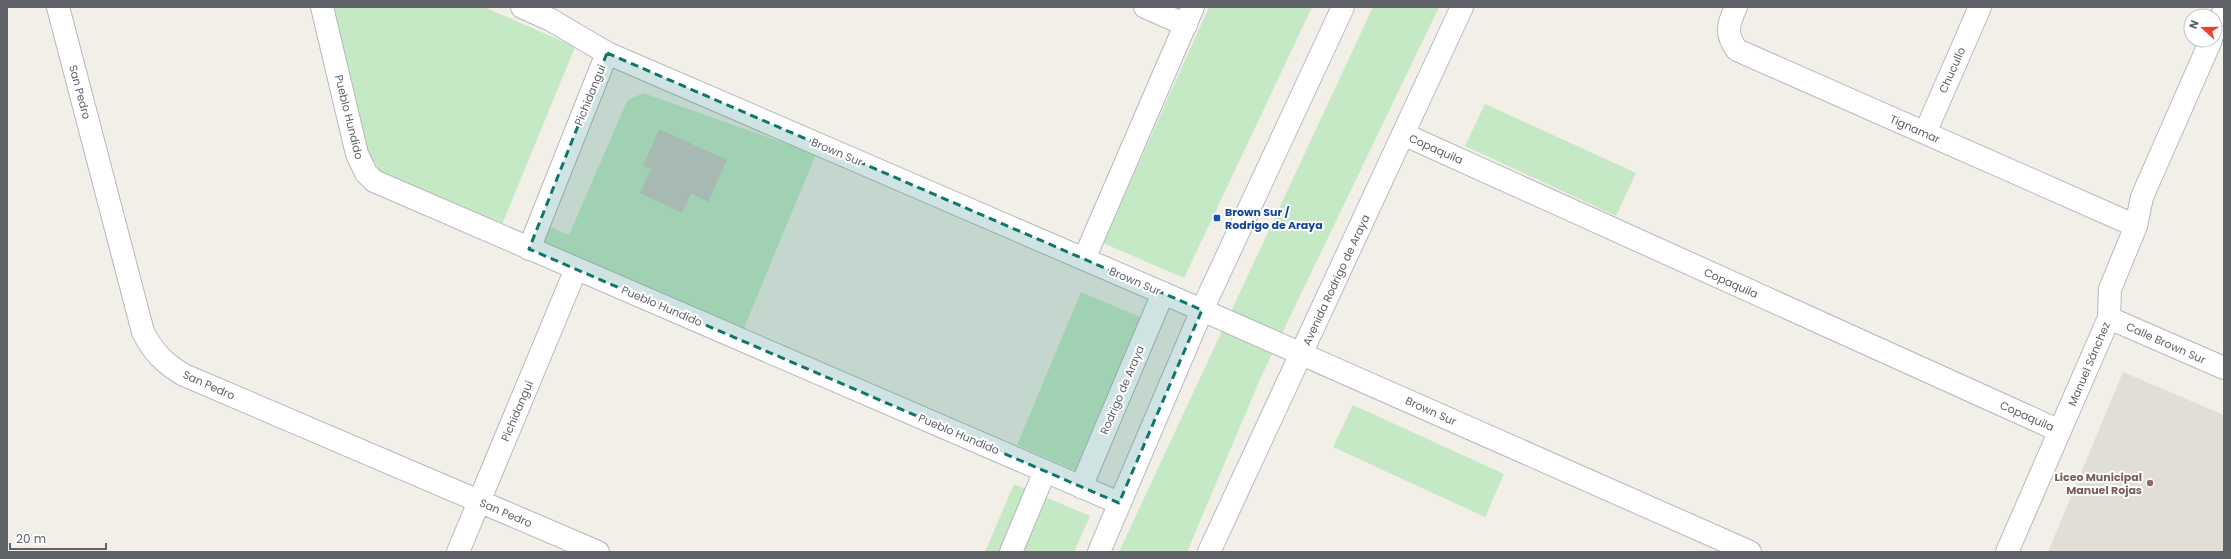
<svg xmlns="http://www.w3.org/2000/svg" width="2231" height="559" font-family="Poppins,sans-serif">
<style>
.education{fill:#e1ded6}
.green{fill:#c5e8c5}
.building{fill:#cccac5}
.lines{fill:none;stroke-linecap:round;stroke-linejoin:round}
.minor-casing{stroke:#b5b8bc;stroke-width:24}
.secondary-casing{stroke:#b6babf;stroke-width:24}
.minor{stroke:#fff;stroke-width:22}
.secondary{stroke:#fff;stroke-width:22}
.marked{fill:#0f766e;fill-opacity:0.2;stroke:#0f766e;stroke-width:3;stroke-dasharray:8 5;stroke-linejoin:round}
.transit-dot{fill:#1a4fb4;stroke:#fff;stroke-width:1.5}
.education-dot{fill:#8d6e63;stroke:#fff;stroke-width:1.5}
.labels{text-anchor:middle;dominant-baseline:central;stroke-width:4;stroke-linejoin:round;paint-order:stroke}
.street-label{font-size:11px;fill:#5f6368;stroke:#fff}
.transit-label{font-size:11px;font-weight:bold;fill:#164399;stroke:#fff;text-anchor:start}
.education-label{font-size:11px;font-weight:bold;fill:#785e54;stroke:#fff;text-anchor:end}
</style>
<rect width="100%" height="100%" fill="#f1efe8"/>
<path class="education" d="M2123,372l101,43v137h-176z"/>
<path class="green" d="M333,7h151l91,40 -74,180 -120,-55 -15,-22z
M1209,7h103l-128,271 -81,-35z
M1373,7h66l-178,370 -74,175h-68z
M643,93l173,61 -72,174 -199,-83 1,-20 23,10 58,-134z
M1485,104l151,69 -20,43 -151,-70z
M1081,292l59,25 -65,153 -58,-25z
M1353,405l151,69 -19,43 -152,-70z
M1014,484l76,32 -16,36h-89z"/>
<path class="building" d="M659,129l68,31 -19,42 -17,-9 -9,20 -42,-20 11,-24 -8,-3z"/>
<g class="lines">
<defs>
<path id="minor" d="M58,7l85,325c10,20 22,32 41,43l414,177
M322,7l35,147 9,19 8,8 745,322
M522,7l29,13 56,33 595,257 548,242
M1145,7l41,18
M1736,7c-8,17 -11,27 1,43l399,176
M2215,31l9,-20
M1925,133l55,-126
M1403,134l657,297
M529,249l78,-196
M1084,259l109,-252
M2109,318l115,50
M1081,487l82,-194
M458,552l118,-283
M1011,552l34,-81
M2007,552l102,-234 1,-29 26,-63 6,-29 69,-157"/>
<path id="secondary" d="M1099,552l103,-242 141,-303
M1209,552l253,-545"/>
</defs>
<use href="#minor" class="minor-casing"/>
<use href="#secondary" class="secondary-casing"/>
<use href="#minor" class="minor"/>
<use href="#secondary" class="secondary"/>
</g>
<path class="marked" d="M607,53l595,257 -83,193 -590,-254z"/>
<rect class="transit-dot" x="1213" y="214" width="8" height="8" rx="2"/>
<circle class="education-dot" cx="2150" cy="483" r="4"/>
<g class="labels">
<g class="street-label">
<text transform="translate(1952 70) rotate(-66)">Chucullo</text>
<text transform="translate(80 92) rotate(75)">San Pedro</text>
<text transform="translate(590 95) rotate(-68)">Pichidangui</text>
<text transform="translate(349 117) rotate(76)">Pueblo Hundido</text>
<text transform="translate(1915 129) rotate(24)">Tignamar</text>
<text transform="translate(1436 149) rotate(24)">Copaquila</text>
<text transform="translate(837 152) rotate(23)">Brown Sur</text>
<text transform="translate(1336 280) rotate(-65)">Avenida Rodrigo de Araya</text>
<text transform="translate(1135 281) rotate(23)">Brown Sur</text>
<text transform="translate(1731 283) rotate(24)">Copaquila</text>
<text transform="translate(662 306) rotate(23)">Pueblo Hundido</text>
<text transform="translate(2166 343) rotate(24)">Calle Brown Sur</text>
<text transform="translate(2089 364) rotate(-67)">Manuel Sánchez</text>
<text transform="translate(209 385) rotate(24)">San Pedro</text>
<text transform="translate(1122 390) rotate(-67)">Rodrigo de Araya</text>
<text transform="translate(517 411) rotate(-67)">Pichidangui</text>
<text transform="translate(1431 411) rotate(24)">Brown Sur</text>
<text transform="translate(2027 416) rotate(24)">Copaquila</text>
<text transform="translate(959 434) rotate(23)">Pueblo Hundido</text>
<text transform="translate(506 513) rotate(23)">San Pedro</text>
</g>
<g class="transit-label">
<text x="1225" y="212">Brown Sur /<tspan x="1225" dy="13">Rodrigo de Araya</tspan></text>
</g>
<g class="education-label">
<text x="2142" y="477">Liceo Municipal<tspan x="2142" dy="13">Manuel Rojas</tspan></text>
</g>
</g>
<rect width="2231" height="559" fill="none" stroke="#5f6368" stroke-width="16"/>
<g transform="translate(2203 28) rotate(291)"><circle r="19" fill="#ffffff" stroke="#bfc1c3"/>
<path d="M0-3L7 15L0 10L-7 15Z" fill="#ea4335"/>
<text y="-6" font-size="11" font-weight="bold" text-anchor="middle" fill="#5f6368">N</text>
</g>
<path d="M10 543v6h96v-6" fill="none" stroke="#5f6368" stroke-width="2"/>
<text x="16" y="543" font-size="12" fill="#5f6368" stroke="#ffffff" stroke-width="3" paint-order="stroke">20 m</text>
</svg>
